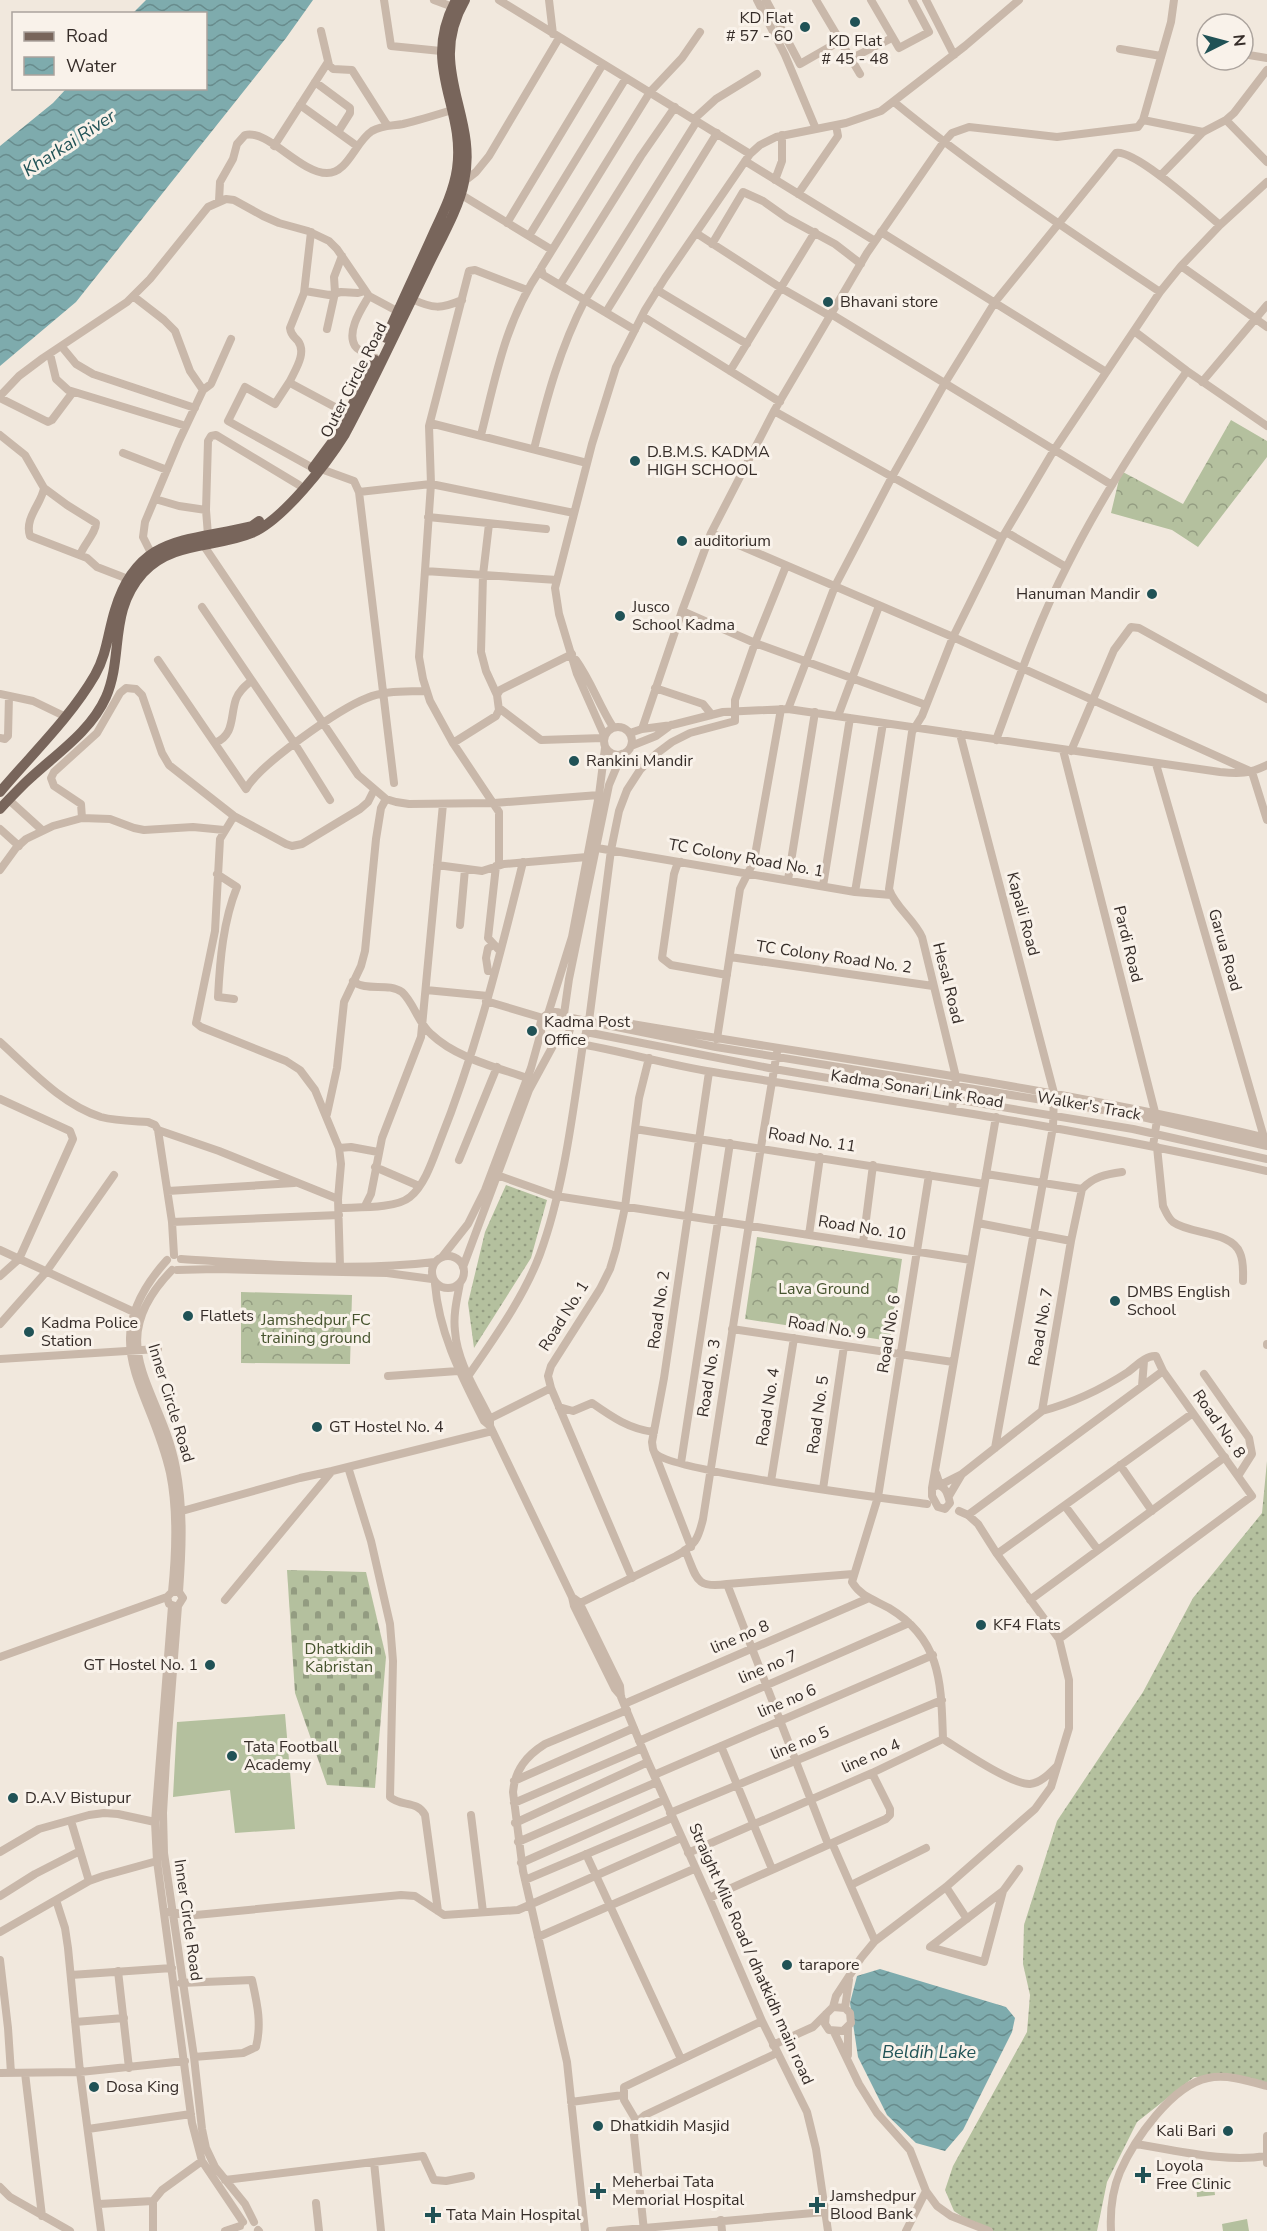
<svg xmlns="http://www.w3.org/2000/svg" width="1267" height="2231" font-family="'Nunito Sans',sans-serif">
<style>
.grass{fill:url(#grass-dots)}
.forest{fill:url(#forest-crowns)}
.cemetery{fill:url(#cemetery-stones)}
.pitch{fill:#b4c09e}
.water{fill:url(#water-waves)}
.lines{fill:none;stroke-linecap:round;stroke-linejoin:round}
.minor{stroke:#c9b8aa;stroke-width:8}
.major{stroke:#78655b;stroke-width:10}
.poi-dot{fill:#205256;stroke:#f9f2ea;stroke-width:2}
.labels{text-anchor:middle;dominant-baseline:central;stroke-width:6;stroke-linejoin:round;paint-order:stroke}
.poi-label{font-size:16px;fill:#362d29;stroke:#f9f2ea;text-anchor:start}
.street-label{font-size:16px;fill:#362d29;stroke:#f9f2ea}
.park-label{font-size:16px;fill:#46542e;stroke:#f9f2ea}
.water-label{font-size:18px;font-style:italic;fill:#205256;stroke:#f9f2ea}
</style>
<defs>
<pattern id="grass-dots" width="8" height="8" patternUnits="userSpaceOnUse" patternTransform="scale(1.5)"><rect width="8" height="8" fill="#b4c09e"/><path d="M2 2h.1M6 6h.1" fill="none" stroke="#939c81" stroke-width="1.8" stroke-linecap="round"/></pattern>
<pattern id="forest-crowns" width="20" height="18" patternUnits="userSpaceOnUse" patternTransform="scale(1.5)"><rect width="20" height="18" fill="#b4c09e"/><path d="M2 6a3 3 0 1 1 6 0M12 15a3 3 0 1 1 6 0" fill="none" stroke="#939c81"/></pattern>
<pattern id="cemetery-stones" width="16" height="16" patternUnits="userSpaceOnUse" patternTransform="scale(1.5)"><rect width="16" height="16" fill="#b4c09e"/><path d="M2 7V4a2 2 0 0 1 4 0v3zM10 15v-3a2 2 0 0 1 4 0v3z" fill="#939c81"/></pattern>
<pattern id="water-waves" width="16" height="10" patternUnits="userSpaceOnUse" patternTransform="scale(1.5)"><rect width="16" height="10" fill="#7eabad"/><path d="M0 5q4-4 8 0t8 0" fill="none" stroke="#688c8d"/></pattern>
</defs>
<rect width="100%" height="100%" fill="#f1e8dd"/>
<path class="grass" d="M506,1185l41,15 -16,58 -57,90 -6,-45 17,-71z
M1267,1461v622l-21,-5 -52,-1 -57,45 -30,60 -10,49h-106l-18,-7 -19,-13 -9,-21 8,-24 74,-134 3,-37 -7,-31 1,-39 33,-104 86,-129 50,-94 69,-85z"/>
<path class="forest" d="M1231,420l36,21v16l-69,90 -26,-17 -61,-17 10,-42 62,33z
M757,1237l145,22 -12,82 -145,-22z
M241,1292l111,3 -2,69 -109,-1z"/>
<path class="cemetery" d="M287,1570l79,2 20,85 -11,131 -48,-3 -32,-92z"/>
<path class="pitch" d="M285,1714l10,115 -60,4 -5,-43 -57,7 4,-75z
M1196,2179h17l2,16 -18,2z
M1247,2219l2,12h-26l-1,-7z"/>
<path class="water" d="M146,0h167l-27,38 -210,264 -76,64v-220l53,-43 13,-14 140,-1v-74l-73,-1z
M880,1969l126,38 9,11 -3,14 -49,98 -18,21 -29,-8 -29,-28 -29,-58 -8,-54 7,-27z"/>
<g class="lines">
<path class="minor" d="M384,0l7,46 50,5
M434,0l19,7
M499,0l251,154
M549,0l4,34
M757,0l28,55 31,74
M766,0l34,64 40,-23
M816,0l44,74
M871,0l28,48 30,-16 -17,-32
M926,0l28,55
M321,31l8,34 4,4 19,1 35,55
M1120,49l41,7
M1243,54l24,4
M850,59l42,-21
M315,82l35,26v5l-12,19
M894,102c84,69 175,129 266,190
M300,105l57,41
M694,119l22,-20 41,-25
M1143,120l60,12
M1226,120l41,42
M274,146l54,-84
M745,161l130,80
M1160,176l43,-44 23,-12 8,-7 33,-43
M775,180l7,-19v-26
M462,183l14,-11 13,-16 70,-118
M460,194l92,56
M798,194l40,-58 -2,-11
M219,201l1,-19 13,-23 4,-15 8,-9c23,-6 55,38 82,38 21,0 28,-31 45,-42 10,-6 20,-5 31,-7 17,-4 33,-9 49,-14
M507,223l96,-159
M311,232l-7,61 -14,35c1,8 4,8 8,13 9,12 -3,29 -8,40l2,3 56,30
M881,232l225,140
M696,233l85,55 49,28
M529,236l97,-158
M712,244l31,-52 20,9 24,17 48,26 26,20
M1181,266l86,61
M560,285l81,-129 34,-49
M657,290l90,54
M305,291l24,4 12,-3 17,1 7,-2
M133,296l31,24 11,11 15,40 13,19 -24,51 -34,81 -2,15 8,16
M369,296c-7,12 -23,35 -14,50 3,5 15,9 21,12
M412,299c21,10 29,10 50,1
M606,312l111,-179
M831,314l281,171
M642,316l138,86
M327,329l8,-36 -1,-16 8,-21
M635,330l-92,-55 -2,-7 109,-176 32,-34 18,-26
M1134,331l53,40 80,55
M62,347l14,17 17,10 102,34
M50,354l6,25 12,11 118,36
M730,371l85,-139
M290,381l-15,23 -30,-17 -17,34 85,47
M1202,382l65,-77
M203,390l8,-6 20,-45
M0,396l19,-20 24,-18 84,-56 23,-23 58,-72 18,-8 8,1 29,16 16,7 29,8 21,10 8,8 32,47 28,15
M0,398l48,24 4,-2 21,-28
M774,411l228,127
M430,423l157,40
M0,435l25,20 19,33c-2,15 -20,30 -14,48l57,22 10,9 31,12
M481,435c15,-59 24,-113 59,-165
M534,449c13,-52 26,-101 51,-149l112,-179
M123,453l44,17
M321,469l33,12 5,11 35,291
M44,488l23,17 29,18c0,10 -12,21 -16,32
M359,492l72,-8 143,29
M155,499l24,7 27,4
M428,517l118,12
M489,524l-6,51 -2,77 5,19 11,24
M1006,532l60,35
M711,533l242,104 299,135 15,48
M208,535l-2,-25 2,-69 3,-5 5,-1 83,50
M200,540l158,235 28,24 10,3 13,2 85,-1 105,-8
M425,571l132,9
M202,607l93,137 35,56
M682,611l73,32 171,62
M158,660l88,129c14,-25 93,-80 121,-91 18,-8 40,-6 59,-7
M576,660c15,21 23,45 37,67
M655,688l48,16 9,11
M0,694l33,7 31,15
M499,708l42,32 62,-2
M788,709l47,-123 58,-111 52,-92 50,-81 121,-149c19,-4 87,58 104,72
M838,716l41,-110
M604 741a14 14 0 1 1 28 0a14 14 0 1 1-28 0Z
M642,729l40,-118 29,-78 63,-122 93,-158 76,-110 9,-10 17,-6 88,10 81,-10 5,-7 28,-98 3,-22
M630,733l12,-4 30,-4 51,-13 65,-3 432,63c19,2 29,2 47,-7
M960,734l94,359 -1,34 -58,321
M604,735l-27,-61 -18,-60 -4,-26 37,-144 24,-77 29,-57 20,-32 85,-124 10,-9 16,-8 70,-14 35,-12 84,-65 54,-46
M0,738l5,1 3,-3 1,-40
M996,740c21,-57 43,-120 71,-174 34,-68 76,-133 120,-195
M215,743c20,-8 15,-27 21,-44 3,-8 9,-13 15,-18
M453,743l43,-27 3,-6 -2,-15 3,-5 72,-36
M631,746l25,-10 15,-11
M1063,750l94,370 -4,26
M1071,751l43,-101 17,-23 8,1 128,71
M1156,764l109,377
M9,800l33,30
M234,816l-14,23 -5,92 -19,92 5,4 85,34 14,9 15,20 24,58 2,16 -3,35 2,67
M82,818l-1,-14 -27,-18 -3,-8 3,-6 43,-39 23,-40 6,-5 10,1 6,6 20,58 7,12 65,51 52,28 6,2 10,-2 58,-35 8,-7 6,-12
M0,829l19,17
M597,848l258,44 36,3
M681,862l-4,3 -3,9 -12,84 9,7 56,10
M437,865l45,6 22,-7 83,-7
M499,865v-53l-46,-69 -23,-42 -7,-22 -4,-22 12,-173 -2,-58 40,-155 6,-1 52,20
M496,866l-8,72 12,13
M0,870l16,-22 10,-9 27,-13 29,-8 28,1 24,9 10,2 49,-3 31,3
M217,874l20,13c-14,35 -17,72 -19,110l16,2
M788,880l27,-168
M823,886l27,-168
M855,892l28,-169
M460,925l5,-56
M730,957l203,29
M488,971l-2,-13 2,-10 6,-3
M353,981c13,11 35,1 49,11 12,11 16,31 29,42 25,24 65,33 96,44
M426,990l62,6
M486,1001l57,17
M540 1027a15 15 0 1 1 30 0a15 15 0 1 1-30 0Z
M548,1014l24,-77 27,-142 6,-47
M564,1014l5,-35 40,-194 13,-31
M567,1017l149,30 418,68 133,31
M620,1022c216,37 434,65 647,116
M586,1032l188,37 359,60 134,30
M717,1039l23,-150 14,-28 27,-152
M562,1041c51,7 100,23 151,31 186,30 371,57 554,99
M0,1042c30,27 62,63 101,75 15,4 32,4 47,5l7,3 3,5 14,92 2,33
M0,1099l70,32 3,8 -54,120 -19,17
M952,1110l4,-33 -34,-140c-8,-18 -27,-30 -33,-48l23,-157 10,-16 31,-79 49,-99 52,-88 106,-158 21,-26 39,-41 47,-43
M327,1114l10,-46 7,-66 17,-36 4,-15 11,-112 5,-31 5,-9
M635,1129l349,55
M158,1130l61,21 119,48
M1157,1147l6,59c3,6 5,12 10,16 18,13 59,9 67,31 4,9 3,19 3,28
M339,1148l12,-1 27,5
M459,1160l38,-93
M375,1167l44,19
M986,1174l96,15
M497,1175l59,21 415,64
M929,1175l-51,322 -26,85c9,15 23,18 37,26 53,32 52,76 54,131
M168,1191l126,-8
M365,1206l6,-12 11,-56 39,-101 22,-233
M339,1208c18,-1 57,1 71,-11 15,-12 23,-38 30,-56 36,-90 60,-185 83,-279
M172,1222l167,-7
M809,1235l11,-78
M1071,1241l11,-52c11,-12 24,-15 40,-17
M863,1243l10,-78
M0,1250l134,62
M432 1272a16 16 0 1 1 32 0a16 16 0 1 1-32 0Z
M442,1257l26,-33 17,-34 46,-122 10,-36
M181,1259c84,5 170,13 254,3
M167,1260c-75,83 -16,126 3,213 8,39 6,80 2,119l-5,5 2,7 6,2
M463,1267l66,-177 26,-48
M172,1270c-73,75 -11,117 4,198 8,42 6,82 3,124
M177,1270l39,-1 171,4 45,6
M460,1283c-3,16 -7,32 -5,48 2,31 22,61 35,88v7l82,171 2,9 41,83 6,7
M435,1284c4,50 27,93 49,137l6,5
M0,1324l46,-52 68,-97
M732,1329l221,33
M1267,1345v-1
M0,1359l158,-10
M1204,1374l45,64 3,16 -14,22
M469,1375c26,-38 55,-78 71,-121 24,-65 33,-143 43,-210l6,-23 22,-171 8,-39 8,-21 13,-20 16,-16 16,-12 18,-9 45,-12v-21l20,-57 31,-77
M388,1376l70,-5
M1142,1386l2,-25
M559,1407l14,4 19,-8c20,14 37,26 62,29
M1042,1411c30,-8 60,-22 86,-39 8,-6 18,-17 28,-16l7,15
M487,1420l64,-32
M655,1453c14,18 235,46 272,51
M681,1463l49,-320
M1120,1465l32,46
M348,1467l23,74 19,83 3,37 -3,136c11,10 27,3 35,18l13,96
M936,1473l4,12 22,-11 -13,22
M962,1474l80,-63 29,-170 -93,-18
M771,1481l23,-143
M937,1485c9,1 11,10 13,18l-5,6 -7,-2 -6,-11v-8z
M932,1488l64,-371
M823,1489l21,-143
M1065,1506l33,44
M182,1511l118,-33 32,-7
M968,1515l195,-144 89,125 -193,143
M691,1547l-38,-98 -1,-7 12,-64 45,-306
M685,1550c12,27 9,39 42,34
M997,1554l196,-141
M632,1578l-81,-190 -3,-12 3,-10 49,-77 10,-20 6,-20 9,-42 14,-109 10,-40
M172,1592h7l4,6 -5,8 -12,155 -3,52 1,40 30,204 8,72 4,19 9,19 30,37 9,18
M572,1597l7,5 41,84 1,11 27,65 61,136 53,123 45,91 9,37 12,82
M225,1600l107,-129 160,-40
M1030,1600l195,-143
M172,1606l-17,216 2,39 35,262 10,38 41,61
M574,1606l102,-50c19,-11 22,-16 27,-37l58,-372 16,-95
M0,1657l167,-60
M624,1704l245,-106
M639,1741l270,-118
M721,1746l51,123
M654,1775l279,-120
M514,1781l120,-53
M514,1803l128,-55
M670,1813l272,-113
M471,1815l12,97
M71,1821l18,60
M515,1823l133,-61
M518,1842l139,-60
M832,1843l43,98
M828,1844l-101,-260 126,-10
M0,1852l39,-23 50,-14 15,-2 14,1 37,8
M688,1853l184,-80 71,-34c18,11 69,46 87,45 11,-1 20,-11 27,-18
M586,1854l95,205
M521,1863l143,-63
M525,1880l147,-62
M851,1885l75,-37
M946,1887l21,32
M1003,1891l-19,71 -54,-15 73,-56 16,-22
M0,1896l35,-22 45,-23
M709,1898l177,-79 4,-4v-6l-18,-36
M56,1900l9,28 3,20 12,124 21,159
M167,1912l29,3 205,-20 14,1 29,19 74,-5 163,-72
M0,1932l89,-51 14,-5 54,-15
M538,1937l156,-68
M0,1960l8,68 3,45
M118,1971l11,97
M71,1975l101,-7
M181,1983l71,-3c5,23 10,43 4,67l-13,6 -49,4
M833,2007l3,-11 25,-38 14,-17 71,-54 89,-78 16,-22 18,-59v-48l-10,-41 -62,-85 -19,-30 -10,-9 -9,-4
M845,2008l4,-28
M75,2022l49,-4
M848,2027v28
M834,2032l25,52 18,29 33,37 16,41 11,15 14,10 38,15
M773,2045l40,-18 20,-20 12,1 5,5 1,10 -8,8 -14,-1 -4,-6 1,-10
M0,2073l80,-1 105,-11
M25,2073l17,143
M571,2102l52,-7
M637,2122l-13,-22v-13l138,-66
M88,2129l103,-15
M1267,2136v27
M1135,2144c42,6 89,19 131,12
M374,2162l7,69
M225,2180l198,-24 11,24 12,1 25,-5
M0,2187l10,10 60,34
M316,2203l3,28
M99,2204l54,-3
M721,2220l1,11
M258,2230l1,1
M153,2231v-30l9,-11 40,-29
M225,2231l15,-5
M585,2231l-18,-169 -44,-191 -10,-79c2,-22 13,-36 32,-48l82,-34
M610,2231l215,-19
M644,2231l-10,-96 3,-13 8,-7 132,-62
M906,2231l20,-40
M1111,2231c-1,-20 1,-40 9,-59 14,-32 52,-87 88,-94 19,-4 41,3 59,8"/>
<path class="major" d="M386,338c16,-37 33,-72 49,-108 9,-19 19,-40 22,-61 9,-63 -37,-102 -1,-169
M313,468l23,-31 39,-77
M0,792c32,-38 70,-74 95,-117 12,-21 13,-43 20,-65 23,-76 72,-68 137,-84l7,-5
M0,809c8,-9 17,-18 25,-26 28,-27 65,-50 81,-86 18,-42 2,-85 37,-124 29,-32 74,-25 109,-40 32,-14 75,-70 93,-99 29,-54 54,-109 81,-164 12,-26 33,-61 38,-88 15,-67 -39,-113 1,-182"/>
</g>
<g class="poi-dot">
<circle cx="855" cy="22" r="6"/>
<circle cx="805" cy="27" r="6"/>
<circle cx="828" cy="302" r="6"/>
<circle cx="635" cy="461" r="6"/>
<circle cx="682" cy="541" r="6"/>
<circle cx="1152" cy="594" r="6"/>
<circle cx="620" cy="616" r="6"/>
<circle cx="574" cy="761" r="6"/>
<circle cx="532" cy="1031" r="6"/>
<circle cx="1115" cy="1301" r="6"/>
<circle cx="188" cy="1316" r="6"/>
<circle cx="29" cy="1332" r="6"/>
<circle cx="317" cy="1427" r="6"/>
<circle cx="981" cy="1625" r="6"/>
<circle cx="210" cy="1665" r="6"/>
<circle cx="232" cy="1756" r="6"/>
<circle cx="13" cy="1798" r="6"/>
<circle cx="787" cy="1965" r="6"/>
<circle cx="94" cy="2087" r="6"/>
<circle cx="598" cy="2126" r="6"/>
<circle cx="1228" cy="2131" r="6"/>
<path d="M1140 2166h6v6h6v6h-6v6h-6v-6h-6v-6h6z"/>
<path d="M595 2182h6v6h6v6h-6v6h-6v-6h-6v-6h6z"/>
<path d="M814 2196h6v6h6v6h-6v6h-6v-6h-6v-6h6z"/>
<path d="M430 2206h6v6h6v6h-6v6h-6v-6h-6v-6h6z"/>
</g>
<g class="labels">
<g class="poi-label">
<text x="793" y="18" text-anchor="end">KD Flat<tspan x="793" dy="18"># 57 - 60</tspan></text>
<text x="855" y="41" text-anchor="middle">KD Flat<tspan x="855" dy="18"># 45 - 48</tspan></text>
<text x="840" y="302">Bhavani store</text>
<text x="647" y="452">D.B.M.S. KADMA<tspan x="647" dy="18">HIGH SCHOOL</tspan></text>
<text x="694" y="541">auditorium</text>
<text x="1140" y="594" text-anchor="end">Hanuman Mandir</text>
<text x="632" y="607">Jusco<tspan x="632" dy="18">School Kadma</tspan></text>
<text x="586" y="761">Rankini Mandir</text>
<text x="544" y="1022">Kadma Post<tspan x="544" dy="18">Office</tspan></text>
<text x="1127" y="1292">DMBS English<tspan x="1127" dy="18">School</tspan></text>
<text x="200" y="1316">Flatlets</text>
<text x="41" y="1323">Kadma Police<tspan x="41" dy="18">Station</tspan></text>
<text x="329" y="1427">GT Hostel No. 4</text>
<text x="993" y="1625">KF4 Flats</text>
<text x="198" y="1665" text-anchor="end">GT Hostel No. 1</text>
<text x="244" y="1747">Tata Football<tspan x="244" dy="18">Academy</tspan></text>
<text x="25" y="1798">D.A.V Bistupur</text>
<text x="799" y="1965">tarapore</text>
<text x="106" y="2087">Dosa King</text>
<text x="610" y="2126">Dhatkidih Masjid</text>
<text x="1216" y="2131" text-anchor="end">Kali Bari</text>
<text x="1156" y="2166">Loyola<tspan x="1156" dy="18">Free Clinic</tspan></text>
<text x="612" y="2182">Meherbai Tata<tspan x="612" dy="18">Memorial Hospital</tspan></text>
<text x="830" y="2196">Jamshedpur<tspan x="830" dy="18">Blood Bank</tspan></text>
<text x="446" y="2215">Tata Main Hospital</text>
</g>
<g class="street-label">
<text transform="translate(354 380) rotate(-63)">Outer Circle Road</text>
<text transform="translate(746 858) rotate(10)">TC Colony Road No. 1</text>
<text transform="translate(1023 914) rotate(75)">Kapali Road</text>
<text transform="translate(1128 944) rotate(76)">Pardi Road</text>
<text transform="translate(1225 950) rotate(74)">Garua Road</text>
<text transform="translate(834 957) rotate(8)">TC Colony Road No. 2</text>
<text transform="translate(948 983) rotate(76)">Hesal Road</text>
<text transform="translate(917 1089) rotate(9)">Kadma Sonari Link Road</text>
<text transform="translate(1089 1106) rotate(10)">Walker's Track</text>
<text transform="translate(812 1140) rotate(9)">Road No. 11</text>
<text transform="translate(862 1228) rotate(9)">Road No. 10</text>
<text transform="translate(659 1310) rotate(-82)">Road No. 2</text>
<text transform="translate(564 1316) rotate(-58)">Road No. 1</text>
<text transform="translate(1041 1327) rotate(-80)">Road No. 7</text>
<text transform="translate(827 1328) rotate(9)">Road No. 9</text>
<text transform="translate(889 1334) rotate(-81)">Road No. 6</text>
<text transform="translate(709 1378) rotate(-81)">Road No. 3</text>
<text transform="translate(171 1403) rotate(73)">Inner Circle Road</text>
<text transform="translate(768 1407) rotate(-81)">Road No. 4</text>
<text transform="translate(818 1415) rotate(-82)">Road No. 5</text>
<text transform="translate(1219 1424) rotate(55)">Road No. 8</text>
<text transform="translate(740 1637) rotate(-23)">line no 8</text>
<text transform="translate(768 1667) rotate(-23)">line no 7</text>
<text transform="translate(787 1701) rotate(-23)">line no 6</text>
<text transform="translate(800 1743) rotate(-23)">line no 5</text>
<text transform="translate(871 1756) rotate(-24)">line no 4</text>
<text transform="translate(188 1920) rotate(82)">Inner Circle Road</text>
<text transform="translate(751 1954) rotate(66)">Straight Mile Road / dhatkidh main road</text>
</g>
<g class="park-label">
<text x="824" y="1289">Lava Ground</text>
<text x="316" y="1320">Jamshedpur FC<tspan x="316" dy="18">training ground</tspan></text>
<text x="339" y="1649">Dhatkidih<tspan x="339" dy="18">Kabristan</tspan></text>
</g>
<g class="water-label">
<text transform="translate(69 143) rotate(-33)">Kharkai River</text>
<text x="929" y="2052">Beldih Lake</text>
</g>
</g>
<rect x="12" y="12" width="195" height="78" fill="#f9f2ea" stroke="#aba39d" stroke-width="1.5"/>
<rect x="24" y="32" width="30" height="9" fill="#78655b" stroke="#aba39d" stroke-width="1.5"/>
<text x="66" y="42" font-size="18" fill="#362d29">Road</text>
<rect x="24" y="57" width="30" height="18" fill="url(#water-waves)" stroke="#aba39d" stroke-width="1.5"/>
<text x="66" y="72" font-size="18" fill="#362d29">Water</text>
<g transform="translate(1225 42) rotate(84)"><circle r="28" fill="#f9f2ea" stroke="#aba39d" stroke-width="1.5"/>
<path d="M0-4.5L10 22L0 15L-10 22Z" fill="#205256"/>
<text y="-9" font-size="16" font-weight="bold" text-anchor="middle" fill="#362d29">N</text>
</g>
</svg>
